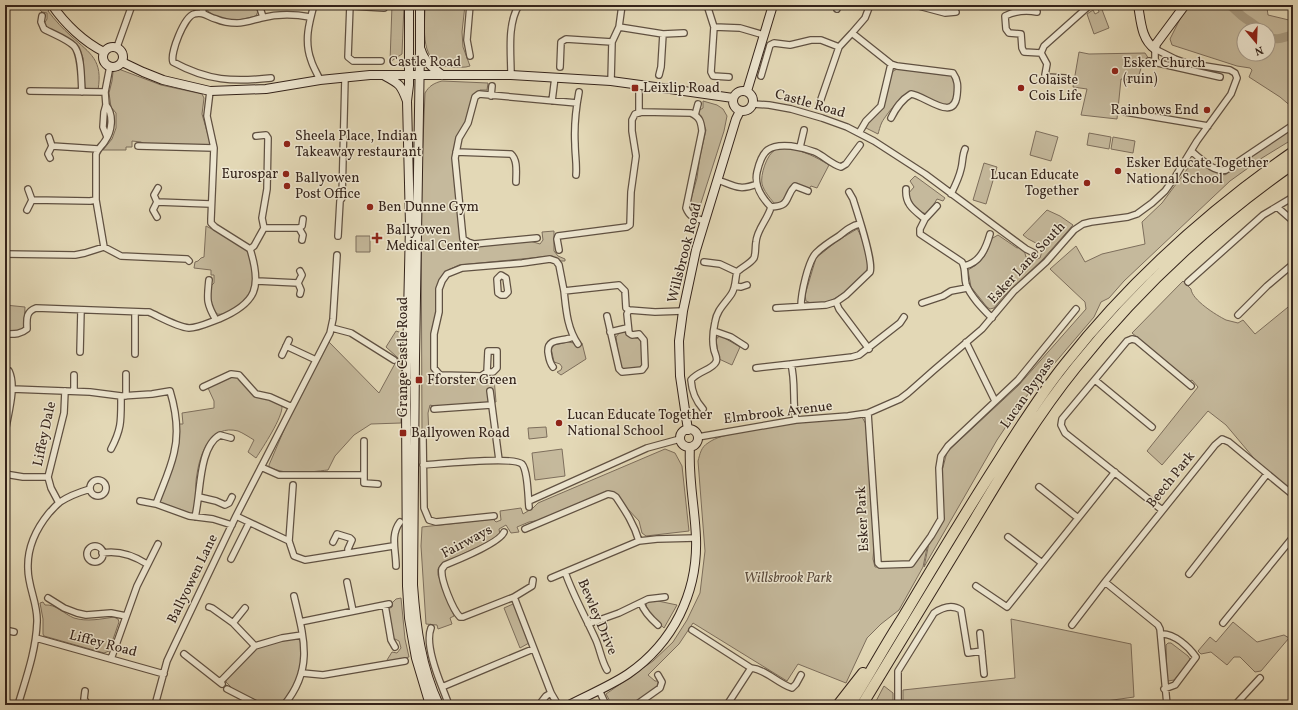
<svg xmlns="http://www.w3.org/2000/svg" width="1298" height="710" font-family="Vollkorn,serif">
<style>
.green{fill:#c5b99c;stroke:#7d6e5c;fill-rule:evenodd}
.lines{fill:none;stroke-linecap:round;stroke-linejoin:round}
.river{stroke:#a89b81;stroke-width:9}
.street-casing{stroke:#605142;stroke-width:8}
.secondary-casing{stroke:#35241b;stroke-width:10}
.highway-casing{stroke:#35241b;stroke-width:12}
.street{stroke:#ede6d0;stroke-width:5.5}
.secondary{stroke:#ede6d0;stroke-width:8}
.highway{stroke:#e3d8b6;stroke-width:10}
.poi-dot{fill:#8f2418;stroke:#ede6d0;stroke-width:1.5}
.labels{text-anchor:middle;dominant-baseline:central;stroke-width:3;stroke-linejoin:round;paint-order:stroke}
.street-label{font-size:14px;fill:#35241b;stroke:#ede6d0}
.poi-label{font-size:14px;fill:#35241b;stroke:#ede6d0;text-anchor:start}
.park-label{font-size:14px;font-style:italic;fill:#59493b;stroke:#ede6d0}
</style>
<rect width="100%" height="100%" fill="#e3d8b6"/>
<filter id="stains"><feTurbulence type="fractalNoise" baseFrequency=".005" numOctaves="4"/><feColorMatrix values="0 0 0 0 .2 0 0 0 0 .09 0 0 0 0 .02 0 0 0 .5 -.17"/></filter>
<radialGradient id="worn" r=".72"><stop offset=".6" stop-color="#630" stop-opacity="0"/><stop offset="1" stop-color="#630" stop-opacity=".3"/></radialGradient>
<path class="green" d="M21,5h26l2,5 -1,1c7,9 15,18 23,25 20,18 32,24 27,54l-11,-1 -2,-1 -2,-30 -3,-8 -6,-7 -28,-15 -2,-4 3,-5v-6l-5,-1 -4,-4z
M205,5h52l1,6 -2,5c-12,3 -29,7 -40,1 -4,-2 -7,-6 -11,-8z
M392,5h12l-2,49 -12,8z
M425,5h40l-3,27 1,15 7,19c-5,2 -12,1 -18,1 -34,-1 -27,-39 -27,-62z
M1187,5h73l7,3 1,7 25,6v87l-13,-11 -31,-20 3,-7 -2,-2 -13,-2 -65,-21 -2,-6zM1244,30h24v24h-24z
M1101,7l8,21 -15,6 -7,-20 6,-4 2,4 4,-2 -1,-4z
M1079,52l10,2 56,-1 4,6 -7,6 -5,16 -16,-2 -4,40 -36,-4 6,-26 -14,-2z
M116,68l45,17 41,9 2,4 -2,16 8,28 -1,3 -3,1 -62,-2 -3,-2 -9,-1v6h-6v3h-23l9,-11 4,-11v-15l-5,-6 -2,-14 3,-12 1,-9z
M898,69l46,6h9l2,4 -1,23 -4,3 -5,1 -35,-14c-8,2 -24,23 -28,30 -2,4 -3,9 -4,12l-12,-6c2,-8 9,-10 14,-17 7,-11 9,-26 12,-39l3,-2z
M442,81l46,2 -1,7h-7l-7,6 -7,27 -11,19 -2,13 8,85 4,4 6,2 59,-5 10,3 3,-4 -1,-8 12,-1v20l4,5 7,3v2h-4l-9,-5 -93,9 -11,5 -7,9 -9,87 11,13 28,1 23,-2 2,24 -59,5 -7,-2 -2,8 1,23h-7l-1,-245 4,-98c4,-7 9,-10 17,-12z
M703,101l14,4 6,4 4,7 -3,15 -24,75 -2,4h-8l-1,-4 8,-28 3,-22 6,-26 -8,-19 5,-3z
M1293,126v13l-31,19 -32,23 -106,100 -15,17 -8,4 -7,15 -69,81 -28,42 -73,127 5,-24 13,-24v-48l5,-19 71,-66 68,-77 -1,-7 -35,-33 26,-23 9,16 17,-8 43,-10 -3,-22 20,-19 29,-39 7,-3 27,14z
M1036,131l22,6 -7,24 -21,-6z
M1089,133l22,4 -2,12 -22,-4z
M1113,137l22,4 -2,12 -22,-4z
M788,148c16,3 28,9 41,17l-12,23 -6,-2 -2,3 -15,-6c-6,6 -8,14 -14,20h-6c-5,-6 -10,-12 -12,-19 -2,-9 5,-30 13,-34 4,-2 9,-1 13,-2z
M984,163l13,4 -11,37 -13,-4z
M915,176l30,22 -2,3 -6,-2 -9,15c-10,-1 -17,-10 -20,-20l6,-7 -4,-6z
M1047,210l13,6 13,9 -30,34 -39,37 -10,12 -4,1 -3,-2 -16,-20 -3,-17c13,-7 20,-16 23,-31l7,-4 19,13 4,-1 3,3 2,7 7,3 7,-2 3,-10c-6,-6 -14,-7 -20,-13z
M206,226c13,7 36,16 44,29 3,5 3,12 3,18 -1,21 -4,27 -22,37 -5,3 -9,5 -14,4l-7,-10v-17l4,-4v-8h-3v-5l-17,-2 1,-6 3,-1 3,-3 3,-1z
M857,229c5,6 14,36 9,43 -2,3 -6,6 -9,9 -13,12 -32,29 -51,20l-1,-6 11,-37 21,-17z
M356,236h14v16h-14z
M1183,281l8,8c1,11 25,26 35,31 4,1 8,2 12,3l5,-3 12,14 38,-31v191l-25,-19 -42,-50 -18,-14 -46,54 -15,-14 51,-64 -6,-7 -2,1 -58,-48z
M5,305l20,2 -1,20 -2,3 -4,1h-13z
M396,331l6,2 -1,90 -30,1 -17,11 -19,21 -7,14c-20,2 -40,6 -59,-3v-2l27,-63 33,-60 50,51 19,-35 -12,-11z
M620,332h4l6,5 8,-1 4,5 1,25 -1,2 -18,2 -4,-4 -4,-29z
M721,336l19,11 -8,18 -13,-6 -3,-19 2,-3z
M568,342l6,1 3,3 5,-3 4,16 -25,16 -4,-3 4,-2 1,-3 -2,-3 -6,-2 -3,-14 3,-3z
M232,377h6l14,17 20,6 10,6c1,11 -19,41 -26,52l-8,-6 6,-12c-5,-3 -11,-7 -16,-9 -27,-7 -38,22 -41,43 -3,14 1,26 -4,39l-2,1 -29,-10 -2,-3 1,-5 17,-60 1,-12h4l-1,-11 32,-5v-7l-6,-13z
M862,417l6,11 6,119 -1,12 2,8h37l16,-24 -5,24 -24,43 -18,14 -14,14 -21,45 -48,-19 -11,17 -94,-58 -14,21 -31,31 7,6h3v5l-27,19h-19l-6,-11 47,-33 20,-19 14,-22 13,-27 5,-42 -7,-90c2,-7 3,-14 10,-18 8,-6 19,-8 29,-10 41,-10 83,-12 125,-16z
M546,427l1,10 -18,2 -1,-11z
M562,449l3,27 -30,4 -3,-27z
M665,449l10,4 7,13 7,65 -43,5 -4,-3 -3,-12 -26,-28 -72,27 -12,2 -12,5 2,5 -8,1 -5,-8 -7,4 1,6 -18,10 -41,19 -3,5v6l16,41 -4,2 2,6 -14,5 -1,-4 -11,-1 -5,-78 1,-19 71,-8 3,3 5,-2 -1,-9 21,-3 2,6 10,-6 5,-5z
M401,598l4,41 4,18 -21,5 -1,-2 5,-8 5,1 4,-5 -2,-7 -6,-3 -5,-29 4,-2v-4l4,-4z
M651,601h7l19,4 -13,23c-7,-7 -18,-14 -18,-25z
M43,602l2,3c11,-1 19,9 29,13 13,4 27,1 40,-1l4,2 1,3 -10,29 -5,2 -60,-17 -1,-2v-15l-3,-16z
M513,604l2,1 14,38 -9,5 -16,-40z
M1011,619l120,25 3,53 -28,4v4h-203v-15l112,-12z
M1233,622l24,20 27,-7 5,3 -28,33 -6,1 -15,-15h-6l-7,8 -16,-13 -10,2 -3,-3 12,-14 6,5z
M298,637l4,6 -1,25 -5,14 -15,23h-14l-23,-10 -11,-6 -7,-7v-4c9,-9 20,-22 30,-29 8,-6 31,-11 42,-12z
M1168,643h3l17,13 2,3 -1,3 -15,18 -6,1 -1,-3 -1,-33z
M884,686l9,7v12h-19z"/>
<g class="lines">
<path class="river" d="M1229,5c5,3 8,7 13,11 6,5 13,8 18,14
M1268,37c12,4 14,0 25,-2"/>
<defs>
<path id="street" d="M202,5l1,8
M259,5l4,12
M314,5c-5,18 -10,36 -3,55 2,7 6,13 9,20
M350,5l-2,52 5,4h28
M707,5l7,22 26,1 24,7
M870,5l-5,13 -13,15 39,31 6,2 56,7c5,7 5,13 4,22 -3,28 -31,1 -46,-1 -10,6 -15,14 -20,24
M915,5l30,8 11,-1
M350,6l34,2
M837,9l1,-4
M1037,12c-10,-2 -22,-1 -32,4l1,13 3,4 12,1 1,14 2,4 17,1 3,-7 46,-41
M42,16l-1,6 3,7c9,5 23,10 30,17 8,9 7,34 8,46
M619,27l44,7 21,-1
M714,27l-3,45 2,4 16,1
M117,47l15,-42
M1041,53l6,11 -2,11 2,2 18,1
M470,56l-3,-16 3,-35
M1149,61l71,16
M560,67l1,-25 5,-3 46,3
M511,75c0,-22 -4,-51 8,-70
M659,75l2,-8 2,-33
M761,76l9,-31 4,-2 16,2 21,-5h10l18,7
M271,78c-38,4 -63,3 -98,-16 -3,-9 11,-45 21,-48 9,-3 14,3 22,5 7,3 14,4 21,4 9,0 16,-3 24,-5 15,-4 34,-4 49,-1
M611,81l1,-39 7,-15 3,-22
M30,91l75,1
M639,92v21
M491,96l1,-10
M552,101l3,-24
M753,104l16,1 22,4 31,9 25,9 27,14 51,33 101,75 8,4
M819,105l20,-58 13,-14
M1125,112l83,14
M695,115l3,-11
M859,133l7,-12 15,-15 10,-42
M49,137l3,9
M107,137l-4,-10 1,-15 2,-7 -1,-13 5,-26
M138,146l76,2
M800,147l4,-17
M1191,151c9,7 23,22 35,19l67,-45
M456,152l55,2c7,6 5,19 5,28
M50,158l-2,-4 4,-8 46,3
M576,175c1,-11 -1,-20 -1,-31 -1,-17 1,-36 4,-52
M718,180c17,6 21,11 39,4
M158,188l-4,7 3,7 53,2
M906,189c-1,16 8,21 19,30l-5,10v5l42,28c4,7 2,15 4,22 4,12 17,25 26,34
M951,194c4,-8 8,-16 10,-25 2,-7 1,-13 4,-20
M32,200l58,1 6,-1
M157,202l-4,8 4,7
M771,207c21,-1 13,-10 24,-21l13,5
M1277,207l16,14
M27,210l5,-10 -4,-11
M925,219l12,-13
M264,228h35l4,7 -1,5
M299,228l3,-2 1,-7
M338,236l2,-35 2,-3 3,-120
M537,238l-63,6 -6,-2 -5,-3 -8,-81 4,-20 9,-15 7,-26 4,-3 98,9
M104,247l-8,-47v-46c2,-6 6,-8 9,-13 7,-10 9,-26 1,-36
M250,249l4,-3 10,-18 -2,-10 5,-29 1,-51 -2,-3 -10,1
M559,250l-2,-11 1,-3 69,-9 3,-2 1,-33 5,-36 -4,-25v-11l3,-6 7,-2 49,1c9,4 10,9 11,18l-16,77c4,10 9,10 19,13
M5,254l70,1 10,-2 19,-6 17,9 66,3 2,2
M704,262l16,2 17,8
M964,266c16,-3 22,-18 26,-32
M501,275l5,3 2,14 -3,3h-4l-3,-2 -1,-14z
M209,280c-2,19 -3,23 7,40
M257,281l41,2 4,-8 -2,-4
M1188,282l75,-67 30,-18
M298,283l3,7 -1,4
M735,286l6,1 6,-2
M564,291c2,18 3,37 14,53
M836,302l3,7 30,40
M922,303l21,-7 8,-5 16,-3
M801,306c0,-12 7,-45 15,-53 7,-7 15,-12 23,-17 6,-5 13,-11 21,-12
M776,308l50,-3 10,-3 10,-7 24,-23c4,-10 -13,-60 -17,-73l-4,-7
M1238,315l29,-29 26,-22
M607,316l12,53 3,3 20,-2 3,-4 -1,-26 -5,-6 -7,1 -3,-2 -2,-19 2,-4
M332,328l19,5 43,27
M714,331l17,6 14,9
M610,332l17,-4
M5,334c8,0 15,1 22,-5 0,-9 -2,-17 9,-21l109,4h4c11,5 28,15 40,16 10,0 21,-6 30,-9 38,-16 43,-32 31,-70l-35,-22 -4,-4v-4l3,-71 -7,-32 3,-25
M966,342l29,59
M286,346l30,14
M488,351h9v17l-4,4h-6z
M80,352l1,-42
M135,354v-42
M282,355l7,-15
M553,367c-4,-5 -4,-9 -5,-15 -1,-15 15,-10 25,-15
M756,368l35,-4
M487,372l-6,4 -41,-1 -6,-7v-34l5,-22v-23l3,-8 5,-7 15,-6 60,-5 28,-4 6,2 3,4 5,26 55,-6 6,6 1,17 3,2 26,2 28,-1
M74,375v16
M1095,380l57,47
M203,387l28,-13 8,1 17,19 14,3 22,10
M12,389l78,3 31,4 31,-2 18,-3c6,20 9,42 4,62 -4,18 -12,34 -18,51
M490,391l9,69
M126,396v-22
M434,409l57,-4
M703,409c-8,-9 -11,-17 -12,-29 7,-9 21,-10 25,-18 2,-4 -1,-8 -2,-12 -2,-9 -1,-19 1,-28 2,-13 11,-19 17,-29 4,-7 3,-14 5,-21 5,-5 13,-8 17,-14 2,-5 1,-11 2,-16 1,-13 12,-23 15,-35 -9,-9 -17,-22 -14,-35 5,-22 12,-28 34,-26 8,1 16,3 24,6 9,4 16,12 26,15l5,-3 14,-19
M868,413l10,150 2,2 31,-1 20,-28 10,-17 -2,-51 2,-12 7,-10 70,-66 58,-71
M796,420c-4,-18 0,-37 -5,-56l61,-7 7,-2 41,-32 4,-6
M5,434c2,-18 12,-46 4,-63
M698,437l98,-17 52,-4 20,-3 32,-14 8,-6 26,-23 48,-41 32,-38 32,-29 28,-32 9,-6 8,-2 37,-5 9,-3 15,-11 13,-12 10,-14 22,-36 34,-47 6,-16 -2,-5 -5,-3 -44,-7 -11,-4 -20,-10v13
M423,438l1,70 5,12 7,2 58,-6
M364,441v42l14,1
M111,449c11,-21 10,-29 10,-53
M423,465c15,-1 90,-9 99,-1 6,7 6,34 7,43
M261,467l18,8h84
M5,474l18,3h25
M90 488a8 8 0 1 1 16 0a8 8 0 1 1-16 0Z
M1039,487l39,31
M199,497l17,4 9,4 4,-2 3,-6
M140,501l16,3 33,12 24,3 19,6
M529,501l118,-53 33,-9
M59,503l-8,-15 -3,-11 16,-64 1,-22
M1162,510l-97,-77 -4,-8 1,-6 65,-78 5,-2 4,1 55,46
M236,516l53,25 5,15 11,4 88,-14
M195,517c6,-22 3,-70 25,-82l11,3
M525,529l83,-35 5,1 3,2c10,15 18,27 23,44
M504,532c-4,11 -47,28 -59,33l-3,4c-2,10 11,41 18,48h3l51,-20 37,96 7,12
M1008,537l34,26
M289,541l4,-56
M333,542l4,-8 13,4 2,2 -4,9v4
M87 554a8 8 0 1 1 16 0a8 8 0 1 1-16 0Z
M102,553c17,-3 31,2 45,11
M231,559l18,-36
M396,566c0,-15 -6,-31 4,-44
M565,572c8,23 20,44 30,66 5,10 6,22 12,32
M1189,574l78,-100
M551,578l88,-37 18,-2 39,-1
M347,582l6,29
M1105,582l53,43 2,4 7,76
M976,586l31,21 108,-135
M514,597l18,-11 1,-6
M48,598l16,10 13,5 9,2 25,-2 15,3
M641,603c3,9 9,15 17,22
M385,605l6,35 4,7
M209,607l3,1 21,15 22,23
M300,622l89,-18
M233,623l12,-15
M1223,623l70,-86
M588,624l31,-11 29,-14 17,-2
M1072,625l33,-43 110,-137 7,-6 7,3 64,53
M431,628c-6,15 5,44 11,59
M5,630l9,2
M692,630l59,38c16,2 26,15 41,20l4,-4 5,-9
M980,633l4,41
M1161,634c13,-1 28,13 35,23l-21,28 -11,4
M36,638l128,36
M184,654l38,30
M111,659l26,-73 21,-42
M302,673l21,2 82,-14
M220,682l35,-36 27,-8 20,-3
M227,689l31,16
M599,690l7,15
M85,691l-1,8 4,6
M18,705c8,-27 18,-54 19,-83 1,-18 -9,-35 -9,-53 -1,-21 8,-40 21,-56 3,-3 7,-8 11,-11 9,-6 20,-10 30,-13
M155,705l12,-44 7,-15 62,-130 94,-183 3,-14 4,-64
M284,705c30,-36 20,-67 10,-109
M449,705l-7,-18 91,-38
M539,705l7,-9 5,-3
M636,705l24,-17 2,-6 -4,-7
M727,705l24,-37
M898,705v-34l36,-58c9,-6 18,-9 27,-3l7,43 14,-2
M1235,705l25,-27"/>
<path id="secondary" d="M52,5c13,19 32,37 52,47
M409,5v80l-2,16 3,124 -4,180 1,181 2,32 3,18 4,22 14,47
M420,5v44l-5,309 -2,227c3,41 8,82 26,120
M1138,5c3,16 3,34 17,44l1,-5 29,-39
M103 57a10 10 0 1 1 20 0a10 10 0 1 1-20 0Z
M421,50c3,11 12,18 21,25
M122,62l21,10 20,8 47,11 56,-2 54,-9 50,-5h141l100,6 59,8 63,9
M385,76c15,8 16,9 22,25
M733 101a10 10 0 1 1 20 0a10 10 0 1 1-20 0Z
M747,91l26,-86
M680 438a9 9 0 1 1 18 0a9 9 0 1 1-18 0Z
M688,430l-8,-54 -1,-35 4,-30 13,-61 40,-131 4,-8
M569,705c19,-10 41,-19 59,-31 45,-31 70,-81 68,-136 -1,-30 -8,-60 -6,-91"/>
<path id="highway" d="M838,705l25,-32
M850,705c18,-28 34,-58 52,-86 32,-54 64,-107 98,-160 20,-32 41,-65 65,-95 66,-84 141,-151 228,-212
M862,705c38,-62 75,-124 113,-186 31,-52 63,-105 101,-152 63,-79 134,-145 217,-203"/>
</defs>
<use href="#street" class="street-casing"/>
<use href="#secondary" class="secondary-casing"/>
<use href="#highway" class="highway-casing"/>
<use href="#street" class="street"/>
<use href="#secondary" class="secondary"/>
<use href="#highway" class="highway"/>
</g>
<g class="poi-dot">
<circle cx="1115" cy="71" r="4"/>
<rect x="631" y="84" width="8" height="8" rx="2"/>
<circle cx="1021" cy="88" r="4"/>
<circle cx="1207" cy="110" r="4"/>
<circle cx="287" cy="144" r="4"/>
<circle cx="1118" cy="171" r="4"/>
<circle cx="286" cy="174" r="4"/>
<circle cx="1087" cy="183" r="4"/>
<circle cx="287" cy="186" r="4"/>
<circle cx="370" cy="207" r="4"/>
<path d="M375 232h4v4h4v4h-4v4h-4v-4h-4v-4h4z"/>
<rect x="415" y="376" width="8" height="8" rx="2"/>
<circle cx="559" cy="423" r="4"/>
<rect x="399" y="429" width="8" height="8" rx="2"/>
</g>
<g class="labels">
<g class="street-label">
<text x="425" y="62">Castle Road</text>
<text transform="translate(810 104) rotate(16)">Castle Road</text>
<text transform="translate(685 253) rotate(-76)">Willsbrook Road</text>
<text transform="translate(1027 263) rotate(-47)">Esker Lane South</text>
<text transform="translate(403 357) rotate(-90)">Grange Castle Road</text>
<text transform="translate(1028 393) rotate(-55)">Lucan Bypass</text>
<text transform="translate(778 413) rotate(-7)">Elmbrook Avenue</text>
<text transform="translate(45 434) rotate(-78)">Liffey Dale</text>
<text transform="translate(1171 480) rotate(-51)">Beech Park</text>
<text transform="translate(863 519) rotate(-93)">Esker Park</text>
<text transform="translate(467 542) rotate(-28)">Fairways</text>
<text transform="translate(193 579) rotate(-64)">Ballyowen Lane</text>
<text transform="translate(597 617) rotate(67)">Bewley Drive</text>
<text transform="translate(103 644) rotate(15)">Liffey Road</text>
</g>
<g class="poi-label">
<text x="1123" y="63">Esker Church<tspan x="1123" dy="16">(ruin)</tspan></text>
<text x="1029" y="80">Colaiste<tspan x="1029" dy="16">Cois Life</tspan></text>
<text x="643" y="88">Leixlip Road</text>
<text x="1199" y="110" text-anchor="end">Rainbows End</text>
<text x="295" y="136">Sheela Place, Indian<tspan x="295" dy="16">Takeaway restaurant</tspan></text>
<text x="1126" y="163">Esker Educate Together<tspan x="1126" dy="16">National School</tspan></text>
<text x="278" y="174" text-anchor="end">Eurospar</text>
<text x="1079" y="175" text-anchor="end">Lucan Educate<tspan x="1079" dy="16">Together</tspan></text>
<text x="295" y="178">Ballyowen<tspan x="295" dy="16">Post Office</tspan></text>
<text x="378" y="207">Ben Dunne Gym</text>
<text x="386" y="230">Ballyowen<tspan x="386" dy="16">Medical Center</tspan></text>
<text x="427" y="380">Fforster Green</text>
<text x="567" y="415">Lucan Educate Together<tspan x="567" dy="16">National School</tspan></text>
<text x="411" y="433">Ballyowen Road</text>
</g>
<g class="park-label">
<text x="788" y="578">Willsbrook Park</text>
</g>
</g>
<rect width="1298" height="710" fill="none" stroke="#e3d8b6" stroke-width="20"/>
<rect x="6" y="6" width="1286" height="698" fill="none" stroke="#35241b" stroke-width="2"/>
<rect x="10" y="10" width="1278" height="690" fill="none" stroke="#35241b"/>
<g transform="translate(1256 42) rotate(161)"><circle r="19" fill="#ede6d0" stroke="#a39888"/>
<path d="M0-3L7 15L0 10L-7 15Z" fill="#8f2418"/>
<text y="-6" font-size="11" font-weight="bold" text-anchor="middle" fill="#35241b">N</text>
</g>
<rect width="100%" height="100%" filter="url(#stains)"/>
<rect width="100%" height="100%" fill="url(#worn)"/>
</svg>
